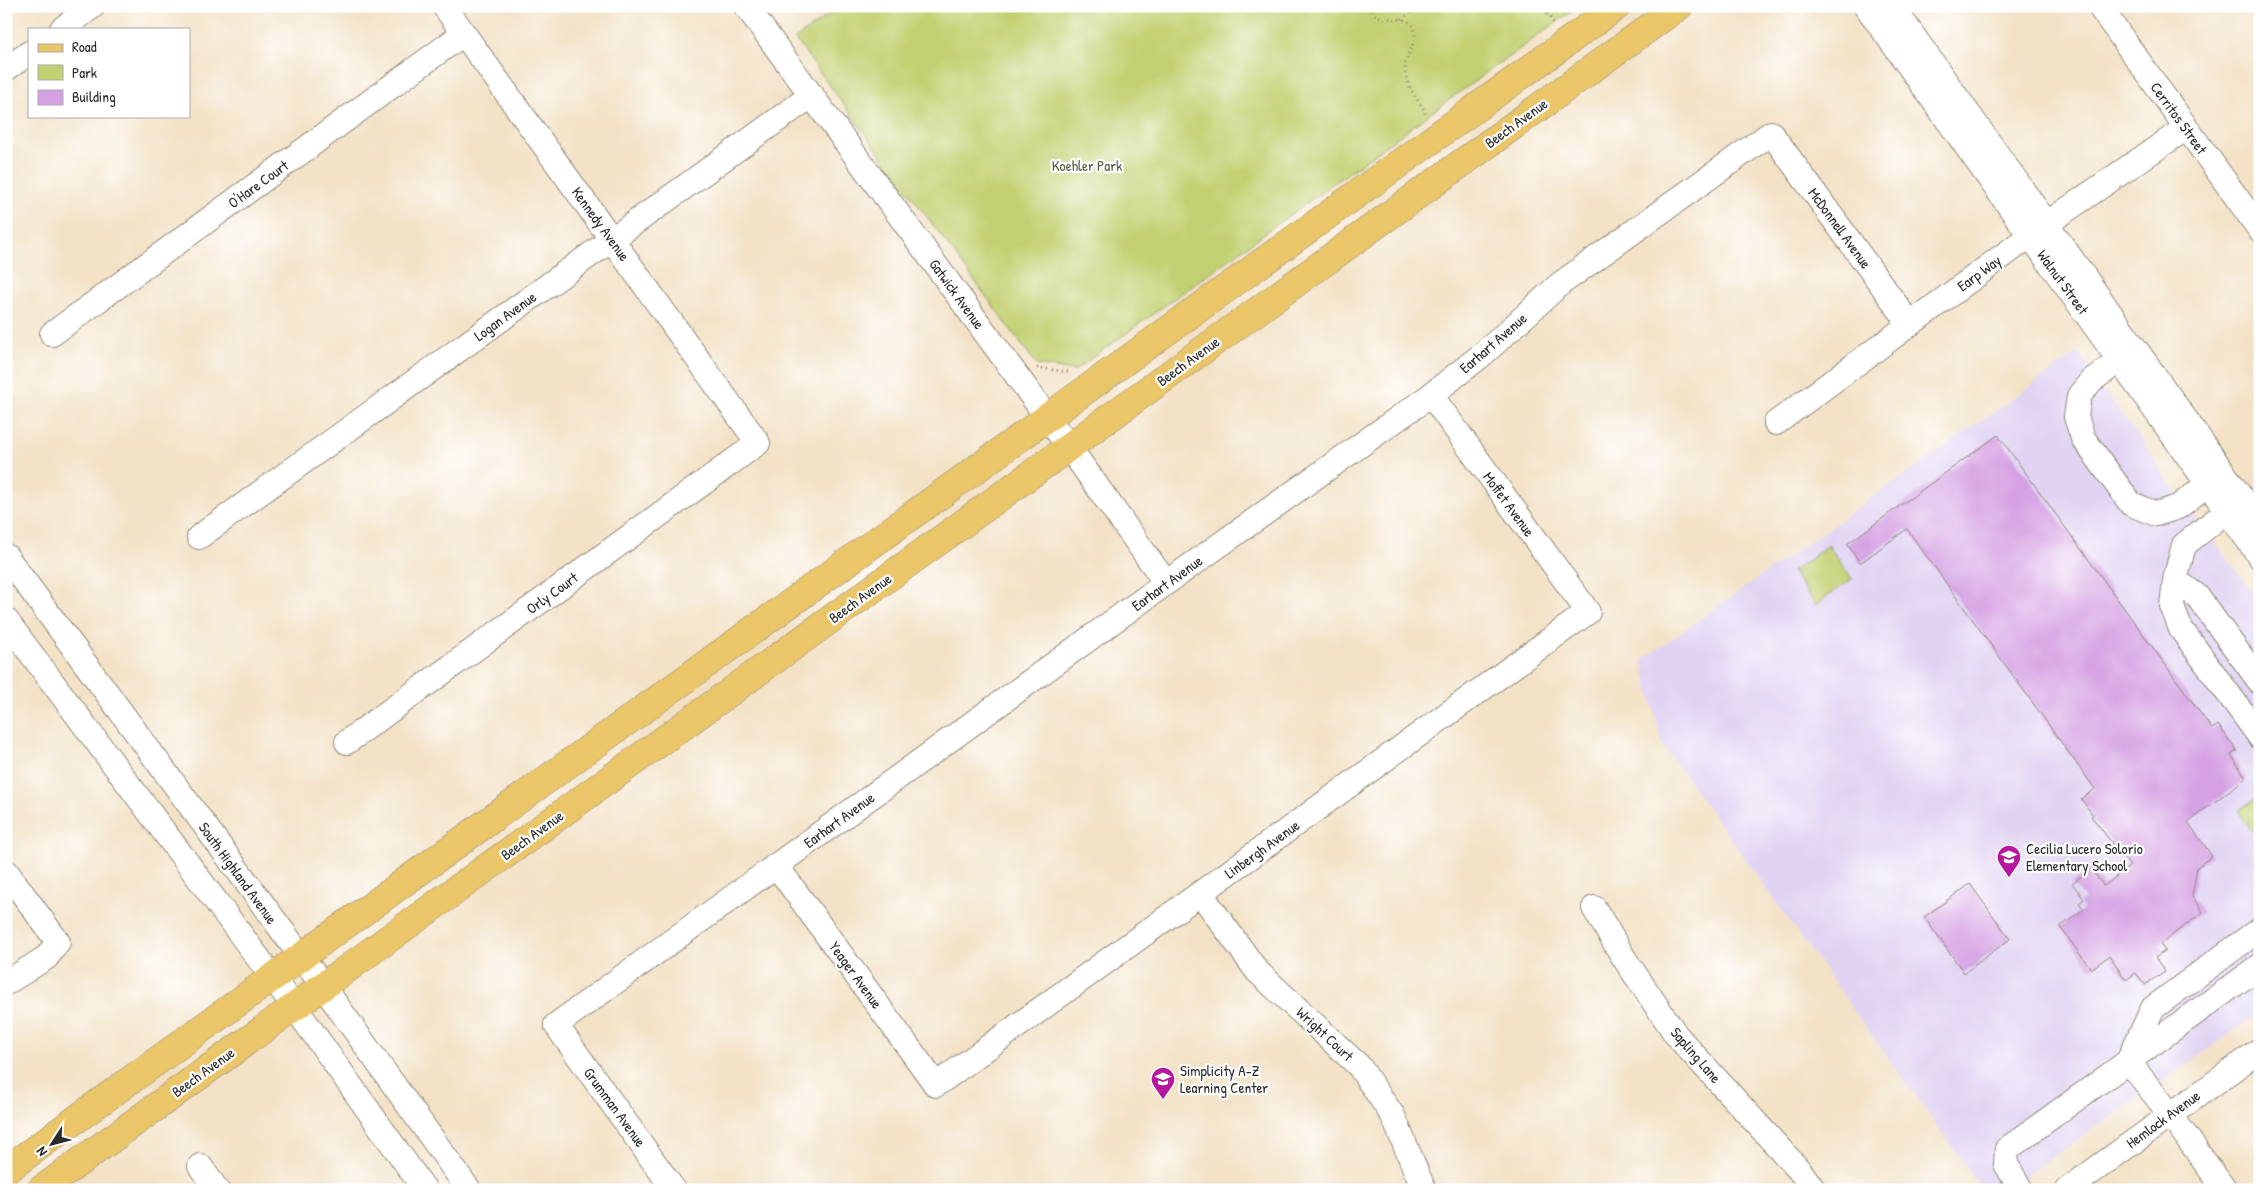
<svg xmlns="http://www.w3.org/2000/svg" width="2266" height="1196" font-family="'Patrick Hand',sans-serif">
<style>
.built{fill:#e1d4f3}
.green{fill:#c3d172;stroke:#777e4e}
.building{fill:#d5a1e3}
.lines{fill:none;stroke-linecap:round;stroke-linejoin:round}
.minor-casing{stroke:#8f8678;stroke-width:26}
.major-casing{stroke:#8f8678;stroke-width:29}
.path{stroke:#8f8678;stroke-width:3;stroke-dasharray:1 4;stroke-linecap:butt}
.minor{stroke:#fff;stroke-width:24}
.major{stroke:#ebc669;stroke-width:28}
.labels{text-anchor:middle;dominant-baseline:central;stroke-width:4.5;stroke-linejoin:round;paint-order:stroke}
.street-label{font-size:15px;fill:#2b2b2b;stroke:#fff}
.park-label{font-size:15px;fill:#595d40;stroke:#fff}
.poi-label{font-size:15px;fill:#2b2b2b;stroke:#fff;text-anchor:start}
</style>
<rect width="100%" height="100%" fill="#fff"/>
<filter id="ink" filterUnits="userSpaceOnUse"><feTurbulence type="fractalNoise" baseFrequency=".02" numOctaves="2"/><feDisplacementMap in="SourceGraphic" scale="10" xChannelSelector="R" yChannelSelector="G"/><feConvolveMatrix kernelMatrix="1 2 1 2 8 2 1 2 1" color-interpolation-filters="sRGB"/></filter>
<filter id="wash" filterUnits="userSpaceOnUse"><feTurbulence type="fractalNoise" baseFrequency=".0096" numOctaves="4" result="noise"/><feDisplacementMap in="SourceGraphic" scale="20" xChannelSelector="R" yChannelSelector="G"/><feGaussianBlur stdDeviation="1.12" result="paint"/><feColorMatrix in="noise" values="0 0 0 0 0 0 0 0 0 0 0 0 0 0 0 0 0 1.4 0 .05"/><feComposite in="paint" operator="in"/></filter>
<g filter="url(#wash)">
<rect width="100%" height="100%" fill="#f3e2c6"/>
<path class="built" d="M2079,352l23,37 39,50 32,50 67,86 20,27v410l-89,64 -166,114h-22l-321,-446 -20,-84z"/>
<path class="green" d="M841,6h738l-505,365 -37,-6 -242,-326z
M1828,545l24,34 -36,26 -24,-33z
M2260,795v44l-1,1 -21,-29z"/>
<g id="blocks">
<path class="building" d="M1998,435l214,294 6,-4 19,26 -6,4 15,23 -58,44 24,34 -15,11 -5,30 11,15 -43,32 5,7 -10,7 10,13 -20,14 -9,-12 -10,7 -17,-24 -18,13 -31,-42 24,-18 -5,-6 5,-4 -12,-16 19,-14 13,17 26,-20 -39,-50 2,-1 -12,-16 14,-10 -188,-260 -47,34 -13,-19z
M1970,884l40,55 -46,34 -40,-56z"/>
</g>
</g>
<g filter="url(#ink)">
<use href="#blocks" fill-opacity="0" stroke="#8f8678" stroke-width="1"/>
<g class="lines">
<defs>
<path id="minor" d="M746,6l323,441 97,136
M1866,6l394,551
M1892,6l368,518
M2099,6l161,224
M62,29l31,-23
M6,69l23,-16
M52,334l411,-300
M2120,360l-29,21 -12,15 -3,21 7,21 48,66 25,10 22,-7 30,-23
M1776,423l270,-199 140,-96
M2227,511l-43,34 -9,35 -3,26 9,23 79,108
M199,537l613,-442
M6,556l317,430 146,204
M2175,580l22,16 63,86
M6,620l288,386 131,184
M347,742l411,-299 -314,-437
M776,865l160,220 652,-473 -157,-217
M6,871l52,71 -11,15 -41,26
M1201,894l56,77 102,95 34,50 31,74
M1594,908l30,50 53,78 123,135 14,19
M200,1166l17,24
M674,1190l-118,-165 610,-442 265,-188 52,-41 77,-70 211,-151 139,191
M2021,1190l-15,-26 1,-15 253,-183
M2067,1190l193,-140
M2225,1190l-55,-76 -42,-53 25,-53 107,-79"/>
<path id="major" d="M6,1170l1611,-1164
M41,1190l1638,-1184"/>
</defs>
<use href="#minor" class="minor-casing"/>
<use href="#major" class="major-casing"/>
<path class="path" d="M1369,6c10,23 37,4 45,22 5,12 -8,25 -9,37 -1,18 11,33 20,46v5
M1541,6l13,17
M1402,19l18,-13
M1037,368l33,4"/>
<use href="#minor" class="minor"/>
<use href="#major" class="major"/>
</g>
</g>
<defs>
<symbol id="school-pin" viewBox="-11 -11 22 30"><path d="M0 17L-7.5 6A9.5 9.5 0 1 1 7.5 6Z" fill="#b5179e" stroke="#fff"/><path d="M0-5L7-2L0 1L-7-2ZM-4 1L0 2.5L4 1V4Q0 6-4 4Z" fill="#fff"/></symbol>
</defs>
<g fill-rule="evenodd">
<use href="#school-pin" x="1995" y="843" width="28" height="38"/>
<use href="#school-pin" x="1149" y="1065" width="28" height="38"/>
</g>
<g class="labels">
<g class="street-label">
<text transform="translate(2179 118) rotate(54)">Cerritos Street</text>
<text transform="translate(1516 123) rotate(-36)">Beech Avenue</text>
<text transform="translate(258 184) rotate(-36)">O'Hare Court</text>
<text transform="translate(601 224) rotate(54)">Kennedy Avenue</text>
<text transform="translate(1840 228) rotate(54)">McDonnell Avenue</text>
<text transform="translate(1979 273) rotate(-36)">Earp Way</text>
<text transform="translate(2063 282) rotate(54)">Walnut Street</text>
<text transform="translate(957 294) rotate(54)">Gatwick Avenue</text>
<text transform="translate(505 316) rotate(-36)">Logan Avenue</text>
<text transform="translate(1493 343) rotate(-41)">Earhart Avenue</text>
<text transform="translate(1188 361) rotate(-36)">Beech Avenue</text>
<text transform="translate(1509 504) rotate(54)">Moffet Avenue</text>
<text transform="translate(1167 583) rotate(-36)">Earhart Avenue</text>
<text transform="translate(552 593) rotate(-36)">Orly Court</text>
<text transform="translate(860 598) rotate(-36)">Beech Avenue</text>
<text transform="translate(839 820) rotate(-36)">Earhart Avenue</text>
<text transform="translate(532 835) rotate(-36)">Beech Avenue</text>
<text transform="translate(1262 849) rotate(-36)">Linbergh Avenue</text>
<text transform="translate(238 873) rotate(54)">South Highland Avenue</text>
<text transform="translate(856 975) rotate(54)">Yeager Avenue</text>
<text transform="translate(1325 1034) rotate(43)">Wright Court</text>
<text transform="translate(1696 1055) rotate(49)">Sapling Lane</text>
<text transform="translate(203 1072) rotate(-36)">Beech Avenue</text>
<text transform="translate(615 1107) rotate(54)">Grumman Avenue</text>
<text transform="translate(2163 1119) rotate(-36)">Hemlock Avenue</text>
</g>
<g class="park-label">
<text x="1087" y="165">Koehler Park</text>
</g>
<g class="poi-label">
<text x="2026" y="848">Cecilia Lucero Solorio<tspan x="2026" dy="17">Elementary School</tspan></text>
<text x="1180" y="1070">Simplicity A-Z<tspan x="1180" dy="17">Learning Center</tspan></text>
</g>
</g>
<rect width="2266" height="1196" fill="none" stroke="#fff" stroke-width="25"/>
<rect x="28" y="28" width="162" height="90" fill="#ffffff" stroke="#aaaaaa"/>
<rect x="38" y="44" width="25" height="8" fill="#ebc669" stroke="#aaaaaa"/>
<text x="72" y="52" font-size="15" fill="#2b2b2b">Road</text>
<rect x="38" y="65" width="25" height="15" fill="#c3d172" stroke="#aaaaaa"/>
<text x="72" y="78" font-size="15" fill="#2b2b2b">Park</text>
<rect x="38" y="90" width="25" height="15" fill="#d5a1e3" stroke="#aaaaaa"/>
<text x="72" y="102" font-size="15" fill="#2b2b2b">Building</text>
<g transform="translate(52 1144) rotate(234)" stroke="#ffffff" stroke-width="4" paint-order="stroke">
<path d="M0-4L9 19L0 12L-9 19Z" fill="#2b2b2b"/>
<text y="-8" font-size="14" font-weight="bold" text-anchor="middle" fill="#2b2b2b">N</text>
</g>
</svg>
